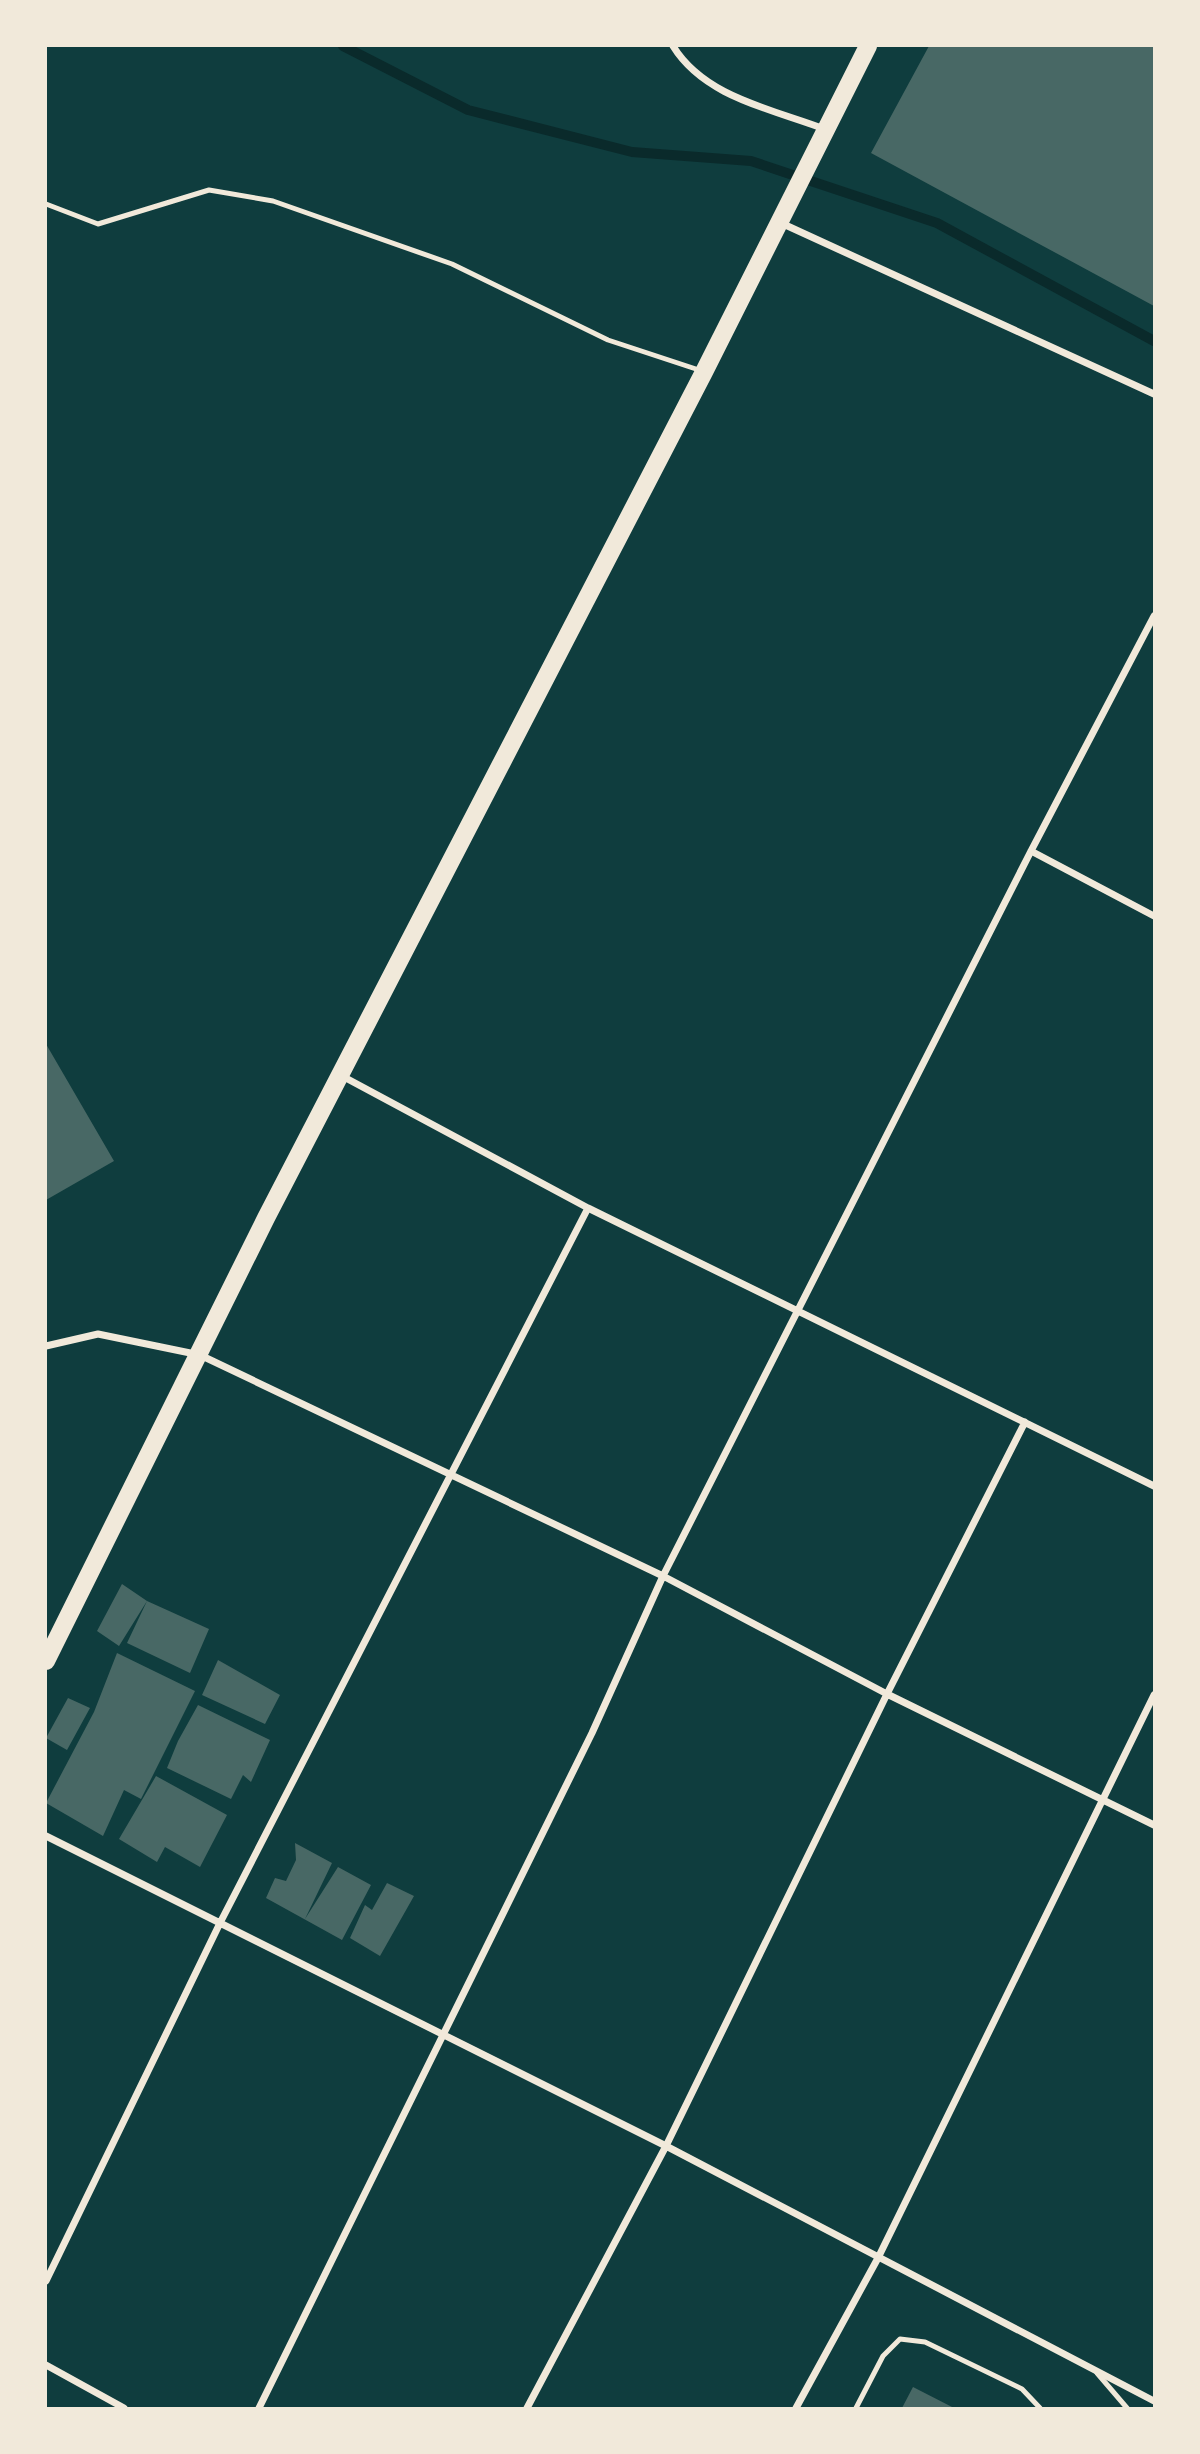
<svg xmlns="http://www.w3.org/2000/svg" width="1200" height="2454" font-family="Poppins,sans-serif">
<style>
.lines{fill:none;stroke-linecap:round;stroke-linejoin:round}
.stream{stroke:#0a2a2b;stroke-width:10}
.building{fill:#486865}
.service{stroke:#f1e9da;stroke-width:5}
.minor{stroke:#f1e9da;stroke-width:7}
.primary{stroke:#f1e9da;stroke-width:18}
</style>
<rect width="100%" height="100%" fill="#0f3d3e"/>
<g class="lines">
<path class="stream" d="M343,46l125,64 164,42 119,9 186,62 217,118"/>
</g>
<path class="building" d="M929,46h225v260l-283,-153z
M46,1044l68,117 -68,39z
M122,1584l25,17 -28,45 -22,-15z
M147,1601l62,28 -19,44 -63,-30z
M117,1653l78,38 -54,108 -17,-9 -21,46 -57,-33 48,-91z
M218,1660l62,35 -15,29 -63,-29z
M68,1698l22,10 -23,42 -21,-12z
M198,1705l72,35 -19,42 -8,-7 -12,24 -64,-31 11,-27z
M156,1776l71,39 -27,52 -35,-20 -8,15 -38,-23z
M295,1843l37,20 -27,56 33,-52 33,18 -29,55 -76,-42 9,-20 11,3 10,-21z
M387,1883l27,13 -34,60 -30,-18 15,-33 7,5z
M913,2387l41,21h-52z"/>
<g class="lines">
<path class="service" d="M46,204l52,20 111,-34 64,11 179,63 156,76 91,30
M1097,2373l30,35
M856,2408l27,-52 17,-17 25,3 97,47 18,19"/>
<path class="minor" d="M673,46c32,52 100,63 154,84
M781,223l373,171
M1031,851l123,65
M342,1076l246,132 566,278
M46,1346l52,-12 102,21 463,221 224,118 267,131
M46,1836l620,310 488,255
M46,2281l174,-358 368,-715
M46,2365l78,43
M259,2408l333,-675 71,-157 368,-725 123,-235
M527,2408l139,-262 221,-452 138,-272
M796,2408l82,-150 276,-563"/>
<path class="primary" d="M46,1661l220,-443 438,-846 164,-326"/>
</g>
<rect width="1200" height="2454" fill="none" stroke="#f1e9da" stroke-width="94"/>
</svg>
